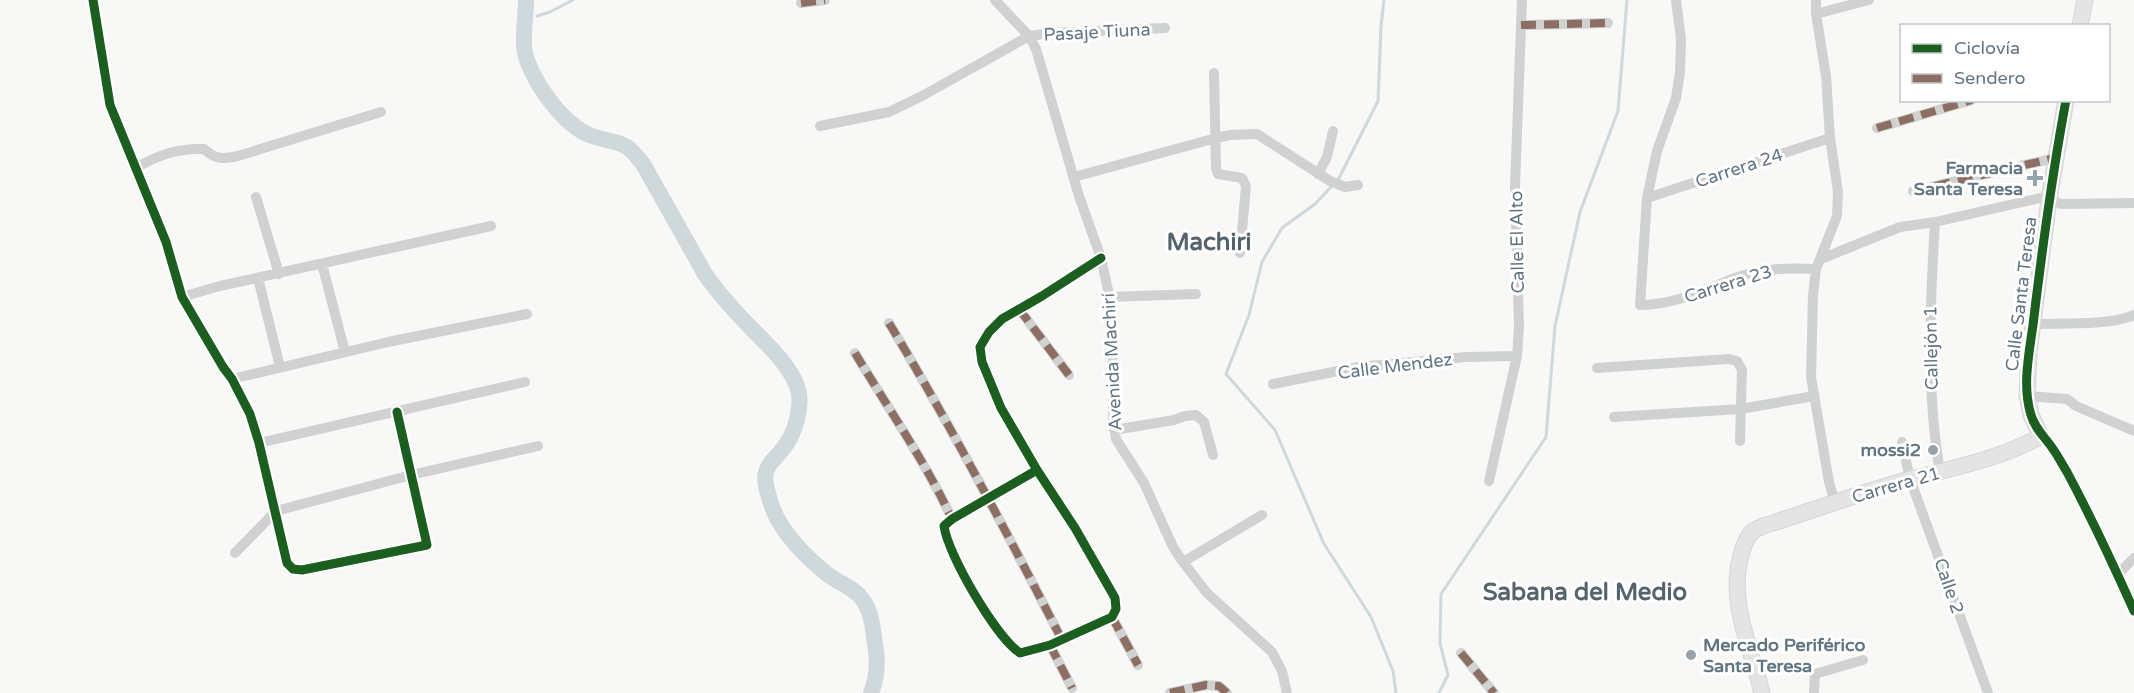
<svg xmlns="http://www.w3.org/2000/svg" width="2134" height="693" font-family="'Varela Round',sans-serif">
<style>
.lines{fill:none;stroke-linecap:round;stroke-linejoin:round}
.stream{stroke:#cfd8da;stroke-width:3}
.river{stroke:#cfd8da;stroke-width:16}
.secondary-casing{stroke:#d4d5d5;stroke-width:17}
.street{stroke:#d0d2d2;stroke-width:10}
.secondary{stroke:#e3e4e3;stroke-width:15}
.quiet{stroke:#8d6e63;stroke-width:8;stroke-dasharray:15 8;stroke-linecap:butt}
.cycleway-casing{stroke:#fff;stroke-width:13}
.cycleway{stroke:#1b5e20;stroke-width:9}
.poi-dot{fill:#96a3ac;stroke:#fff;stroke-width:2}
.labels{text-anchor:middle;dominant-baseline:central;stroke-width:6;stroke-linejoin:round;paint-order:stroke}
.street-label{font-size:18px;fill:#627583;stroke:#fff}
.poi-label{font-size:18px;font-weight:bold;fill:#627583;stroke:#fff;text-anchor:end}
.district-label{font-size:24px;font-weight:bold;fill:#55636d;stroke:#fff}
</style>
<rect width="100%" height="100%" fill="#f8f8f7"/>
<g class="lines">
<path class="stream" d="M537,16l13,-4 23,-12
M1338,180l40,-79 3,-75 3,-26
M1333,185l-18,19 -33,24 -20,34 -13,53 -23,59 49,56 49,114 47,73 22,54 3,22
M1439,693l9,-18 -8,-32 1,-49 105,-157 9,-111 25,-114 38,-101 9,-111"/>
<path class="river" d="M526,0c0,15 -3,31 -2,47 3,29 40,80 68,89 29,10 30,1 51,28l62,110c15,22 34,42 53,61 15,15 31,31 39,51 7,19 -2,49 -15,64 -5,7 -14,13 -16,22 -3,12 4,28 8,40 11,24 32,45 53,62 11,9 27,13 36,26 9,13 10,30 12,44 3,16 2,34 -4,49"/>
<defs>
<path id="secondary" d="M2080,26l5,-26
M1762,693c-11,-46 -34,-90 -21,-138 2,-7 5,-16 10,-22 2,-3 8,-5 12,-7 49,-15 98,-34 148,-47 45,-12 89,-20 130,-43l-10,-21 -4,-19 2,-43 20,-154 17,-99"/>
</defs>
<use href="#secondary" class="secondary-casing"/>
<path class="street" d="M93,0l17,105 56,137 16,55 41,70 9,12 18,35 9,29 28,120 6,6 9,1 125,-25 -30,-133
M995,0l34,36 7,13 43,147 22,62 7,32 5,77v53l3,19 28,44 29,64 10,15 24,31 65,59 10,19 5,22
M1676,0l5,39 -1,33 -4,26 -19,53 -10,47 -7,107c36,0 65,-16 98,-28 25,-9 51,-9 78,-8
M1816,0v14l10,62 4,62 8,54 -1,24 -21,53 -3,26 -2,82 18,105 6,21
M801,3l24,-3
M1816,14l53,-14
M1521,25l87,-2
M1214,73l2,95 2,6 24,4 4,8 -6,67
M820,126l69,-14 33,-16 107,-60 22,-3 114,-5
M1877,128l95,-28
M136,168c22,-13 42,-20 68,-19 12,11 19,10 34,7l143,-44
M1318,174l9,-17 6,-26
M1074,177l142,-39 14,-3 27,-1 73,47 15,6 13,-2
M1913,191l142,-33
M256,197l23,77
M1647,198l183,-60
M1935,222c-5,83 -9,168 5,250
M1821,259l79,-32 35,-5 105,-24 9,1 12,5 73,-1
M322,264l23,88
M258,278l22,89
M182,297l38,-11 271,-60
M1109,297l87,-3
M1019,309l50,66
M889,323c62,103 118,210 173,317
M2033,324c28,-1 75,2 101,-9
M855,353c33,55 70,108 97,166
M1597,368l132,-9 8,2 5,9 -2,71
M232,379l156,-37 139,-28
M1273,384l85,-17 108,-10 51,-1
M2027,396l40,3 9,7 58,25
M1614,417l127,-8 73,-13
M1114,430l60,-10 11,-4 11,-1 8,7 9,33
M2041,436c20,21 32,49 45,75 17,33 33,66 48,100
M1902,442l8,37 78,214
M259,443l266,-61
M1037,470l-85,49 -8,7c4,29 52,111 76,127l30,-8 62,-28 4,-8 -1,-11 -40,-70 -38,-58 -36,-62 -19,-46 -2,-15 9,-15 13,-13 40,-23 59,-38
M1489,481l28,-125 2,-29 -4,-141 7,-186
M235,553l41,-42 135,-36 127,-29
M1183,562l79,-47
M2118,574l16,-16
M1112,617l26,48
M1050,645l22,43
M1461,653l33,40
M1170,693l36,-8 13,1 8,7
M1814,693l1,-19 48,-14"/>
<use href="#secondary" class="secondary"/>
<path class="quiet" d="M801,3l24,-3
M1521,25l87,-2
M1877,128l95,-28
M1913,191l142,-33
M1019,309l50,66
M889,323c62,103 118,210 173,317
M855,353c33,55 70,108 97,166
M1112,617l26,48
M1050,645l22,43
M1461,653l33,40
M1170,693l36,-8 13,1 8,7"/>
<defs>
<path id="cycleway" d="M93,0l17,105 56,137 16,55 41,70 9,12 18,35 9,29 28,120 6,6 9,1 125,-25 -30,-133
M2066,100c-14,75 -24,150 -33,225 -4,29 -11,61 -2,90 4,14 14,22 22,34 5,7 9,15 14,23 24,45 46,92 67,139
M1037,470l-85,49 -8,7c4,29 52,111 76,127l30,-8 62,-28 4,-8 -1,-11 -40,-70 -38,-58 -36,-62 -19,-46 -2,-15 9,-15 13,-13 40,-23 59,-38"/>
</defs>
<use href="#cycleway" class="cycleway-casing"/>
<use href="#cycleway" class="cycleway"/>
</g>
<g class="poi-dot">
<path d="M2032 169h6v6h6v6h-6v6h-6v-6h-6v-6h6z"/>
<circle cx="1933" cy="450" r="6"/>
<circle cx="1691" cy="655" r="6"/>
</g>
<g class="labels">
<g class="street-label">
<text transform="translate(1097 32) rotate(-3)">Pasaje Tiuna</text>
<text transform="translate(1739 168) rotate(-18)">Carrera 24</text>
<text transform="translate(1517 242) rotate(-91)">Calle El Alto</text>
<text transform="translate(1728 284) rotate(-17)">Carrera 23</text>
<text transform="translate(2021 294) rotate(-83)">Calle Santa Teresa</text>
<text transform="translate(1931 348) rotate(-91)">Callejón 1</text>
<text transform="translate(1112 362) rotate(-93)">Avenida Machirí</text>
<text transform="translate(1395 366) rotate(-7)">Calle Mendez</text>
<text transform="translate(1896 485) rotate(-16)">Carrera 21</text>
<text transform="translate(1949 586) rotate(71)">Calle 2</text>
</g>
<g class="poi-label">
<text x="2023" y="168">Farmacia<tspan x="2023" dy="21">Santa Teresa</tspan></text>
<text x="1921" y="450">mossi2</text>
<text x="1703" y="645" text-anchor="start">Mercado Periférico<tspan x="1703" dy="21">Santa Teresa</tspan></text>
</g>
<g class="district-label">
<text x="1209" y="242">Machiri</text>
<text x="1585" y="592">Sabana del Medio</text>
</g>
</g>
<rect x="1900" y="24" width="210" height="78" fill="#ffffff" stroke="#c0c8cd" stroke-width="1.5"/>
<rect x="1912" y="44" width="30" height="9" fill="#1b5e20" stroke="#c0c8cd" stroke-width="1.5"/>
<text x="1954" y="54" font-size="18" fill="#627583">Ciclovía</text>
<rect x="1912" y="74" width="30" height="9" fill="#8d6e63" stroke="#c0c8cd" stroke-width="1.5"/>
<text x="1954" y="84" font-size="18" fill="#627583">Sendero</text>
</svg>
